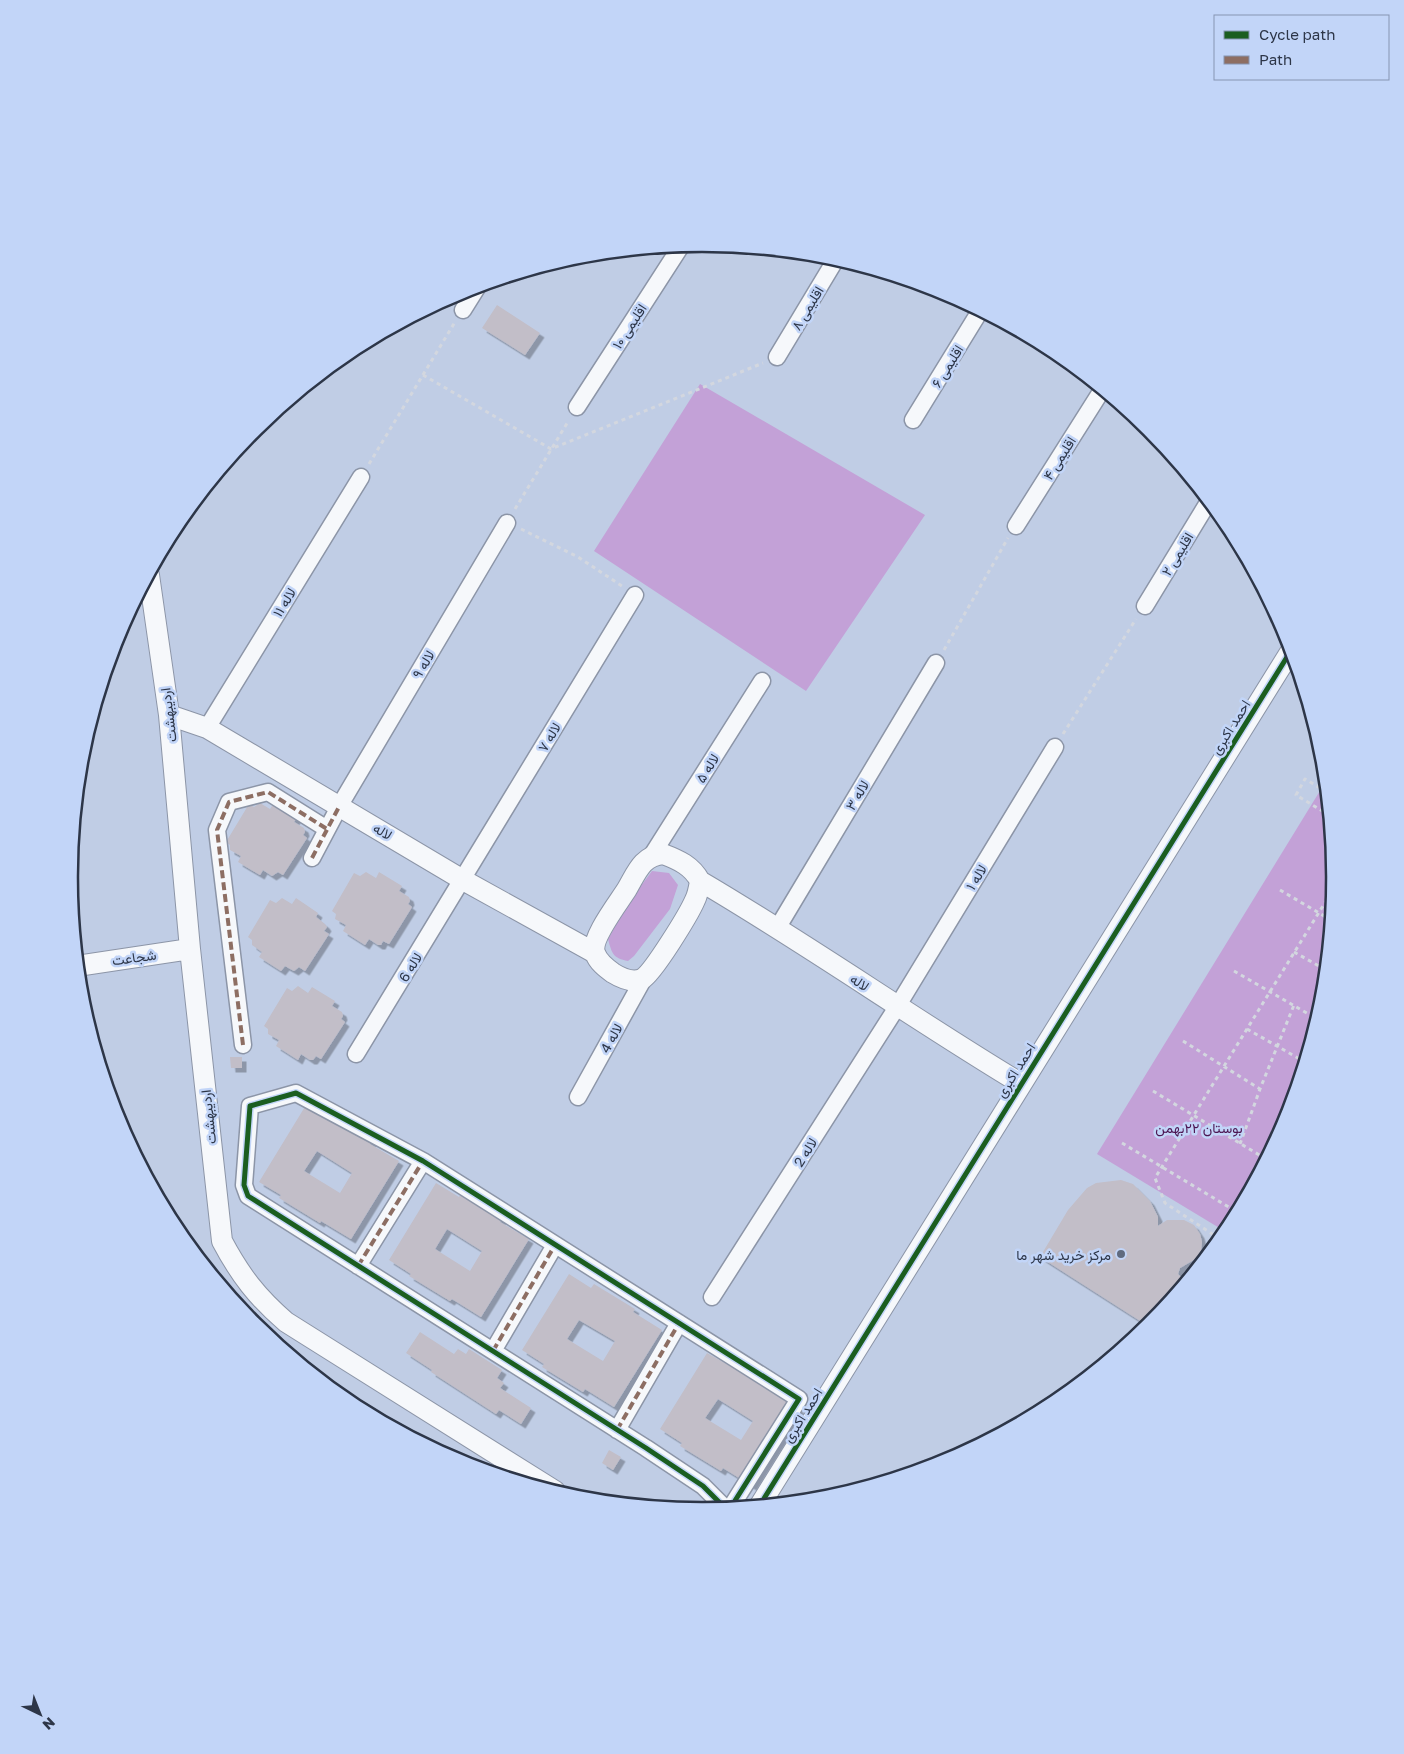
<svg xmlns="http://www.w3.org/2000/svg" width="1404" height="1754" font-family="'Golos Text',Vazirmatn,sans-serif">
<style>
.green{fill:#c3a1d7}
.building{fill:#c2bec8;fill-rule:evenodd;filter:url(#shadow)}
.lines{fill:none;stroke-linecap:round;stroke-linejoin:round}
.minor-casing{stroke:#8c95a7;stroke-width:19}
.tertiary-casing{stroke:#8c95a7;stroke-width:22}
.path{stroke:#d3d7df;stroke-width:3;stroke-dasharray:4 4;stroke-linecap:butt}
.minor{stroke:#f6f8fb;stroke-width:16}
.tertiary{stroke:#f6f8fb;stroke-width:20}
.quiet{stroke:#8d6e63;stroke-width:4;stroke-dasharray:8 4;stroke-linecap:butt}
.cycleway-casing{stroke:#c2d5f8;stroke-width:8}
.cycleway{stroke:#1b5e20;stroke-width:5}
.poi-dot{fill:#606b7f;stroke:#c2d5f8;stroke-width:2}
.labels{text-anchor:middle;dominant-baseline:central;stroke-width:5;stroke-linejoin:round;paint-order:stroke}
.street-label{font-size:14px;fill:#2d3648;stroke:#c2d5f8}
.park-label{font-size:14px;fill:#4c1552;stroke:#c2d5f8}
.poi-label{font-size:14px;fill:#2d3648;stroke:#c2d5f8;text-anchor:end}
.rim{fill:none;stroke:#2d3648;stroke-width:2.5}
</style>
<defs>
<filter id="shadow"><feDropShadow dx="4.5" dy="4.5" stdDeviation="0" flood-color="#0004"/></filter>
</defs>
<rect width="100%" height="100%" fill="#c0cde5"/>
<path class="green" d="M700,384l225,131 -119,176 -212,-140z
M1326,781l9,96 -12,124 -36,119 -61,112 -129,-78z
M652,871l17,2 9,12 -8,24 -36,47 -6,5c-15,-3 -16,-7 -20,-22l21,-37z"/>
<path class="building" d="M497,305l43,28 -15,22 -43,-27z
M260,803l10,6 4,-6 23,14 -3,5 10,6 1,4 -2,3 4,3 -24,37 -5,-3 -6,4 -9,-6 -3,5 -22,-13 3,-6 -11,-6v-5l-4,-3 23,-38 5,3z
M366,872l10,6 3,-6 23,14 -3,5 10,6 1,4 -2,3 4,3 -23,37 -6,-3 -2,4h-3l-9,-6 -4,6 -22,-14 3,-6 -11,-6 1,-5 -4,-3 22,-38 6,3z
M282,898l10,6 4,-6 22,15 -2,4 9,7 2,3 -3,4 5,3 -24,37 -6,-4 -5,4 -9,-5 -4,5 -22,-14 3,-5 -10,-7v-5l-4,-3 22,-37 6,3z
M298,986l10,7 4,-6 23,14 -3,5 10,6 1,4 -2,3 4,3 -24,37 -5,-3 -3,4h-3l-9,-6 -3,6 -22,-14 3,-6 -11,-6v-5l-4,-3 23,-38 5,3z
M230,1057h12v11h-11z
M306,1105l66,36 -2,3 29,17 -48,78 -30,-18 -1,2 -41,-25 2,-3 -22,-13zM317,1151l35,22 -12,20 -36,-22z
M1121,1180l12,4 17,17 8,16v9l9,-6h17l10,5 6,9 2,8 -1,9 -4,7 -17,10 -2,6 5,5 -7,14 -28,33 -108,-69 28,-47 19,-22 9,-5z
M436,1183l23,14 2,-4 41,26 -2,3 29,17 -48,78 -29,-18 -2,2 -41,-25 2,-2 -22,-14zM447,1229l35,22 -12,20 -35,-22z
M569,1274l22,14 3,-4 41,25 -2,3 29,18 -48,77 -29,-18 -2,3 -41,-25 2,-3 -22,-14zM579,1320l36,21 -12,20 -36,-22z
M420,1332l34,22 4,-5 8,5 3,-5 33,21 -5,8 7,5 -4,5 31,20 -10,16 -22,-14 -3,4 -65,-42 1,-2 -26,-17z
M707,1353l23,13 2,-3 41,25 -2,3 29,18 -48,77 -29,-18 -2,3 -41,-25 2,-3 -22,-14zM718,1399l35,22 -12,19 -36,-22z
M609,1450l12,7 -8,13 -11,-7z"/>
<g class="lines">
<defs>
<path id="minor" d="M463,310l15,-24
M777,357l59,-98
M577,407l104,-161
M913,420l67,-109
M1016,526l86,-136
M1145,606l64,-105
M207,728l154,-251
M652,855l110,-174
M312,858l28,-53 167,-282
M778,927l158,-264
M243,1045l-26,-215 12,-28 39,-10 59,37
M356,1054l279,-459
M578,1097l66,-119
M358,1266l65,-105
M712,1297l185,-290 158,-260
M493,1351l62,-106
M617,1430l62,-107
M725,1508l-22,-22 -57,-38 -398,-252 -4,-11 6,-79 46,-13 127,68 376,238 -68,108"/>
<path id="tertiary" d="M149,575l20,140 21,234 32,292c18,34 35,56 64,81l269,169
M169,715l38,13 256,152 132,73
M663,854c16,6 29,12 37,27 -1,6 -2,13 -5,19 -6,14 -42,73 -53,79 -10,4 -21,-1 -29,-6 -7,-5 -15,-11 -18,-20 -5,-14 24,-51 32,-64 10,-17 15,-33 36,-35z
M700,881c109,64 212,137 320,202
M77,966l113,-17
M760,1505l532,-856"/>
</defs>
<use href="#minor" class="minor-casing"/>
<use href="#tertiary" class="tertiary-casing"/>
<path class="path" d="M423,375l128,74 212,-86
M369,464l86,-142
M515,509l54,-89
M521,529l57,28 44,29
M944,650l64,-112
M1063,734l73,-115
M1327,792l-22,-13 -9,16 33,20
M1280,890l51,30
M1294,952l32,18
M1234,971l83,48
M1247,1029l58,33
M1183,1041l77,48
M1153,1091l113,68
M1122,1143l115,69
M1240,1144l20,-55 34,-84
M1220,1239l-55,-36 -10,-25 179,-290
M1220,1239l25,-41"/>
<use href="#minor" class="minor"/>
<use href="#tertiary" class="tertiary"/>
<path class="quiet" d="M312,858l28,-53
M243,1045l-26,-215 12,-28 39,-10 59,37
M358,1266l65,-105
M493,1351l62,-106
M617,1430l62,-107"/>
<defs>
<path id="cycleway" d="M760,1505l532,-856
M725,1508l-22,-22 -57,-38 -398,-252 -4,-11 6,-79 46,-13 127,68 376,238 -68,108"/>
</defs>
<use href="#cycleway" class="cycleway-casing"/>
<use href="#cycleway" class="cycleway"/>
</g>
<circle class="poi-dot" cx="1121" cy="1254" r="5"/>
<g class="labels">
<g class="street-label">
<text transform="translate(807 308) rotate(-59)">اقلیمی ۸</text>
<text transform="translate(629 326) rotate(-57)">اقلیمی ۱۰</text>
<text transform="translate(947 366) rotate(-58)">اقلیمی ۶</text>
<text transform="translate(1059 458) rotate(-58)">اقلیمی ۴</text>
<text transform="translate(1177 554) rotate(-59)">اقلیمی ۲</text>
<text transform="translate(284 602) rotate(-58)">لاله ۱۱</text>
<text transform="translate(423 664) rotate(-59)">لاله ۹</text>
<text transform="translate(168 715) rotate(-97)">اردیبهشت</text>
<text transform="translate(1230 727) rotate(-58)">احمد اکبری</text>
<text transform="translate(549 737) rotate(-59)">لاله ۷</text>
<text transform="translate(707 768) rotate(-58)">لاله ۵</text>
<text transform="translate(857 795) rotate(-59)">لاله ۳</text>
<text transform="translate(383 831) rotate(31)">لاله</text>
<text transform="translate(976 877) rotate(-59)">لاله ۱</text>
<text transform="translate(134 957) rotate(-8)">شجاعت</text>
<text transform="translate(410 967) rotate(-58)">لاله 6</text>
<text transform="translate(860 982) rotate(34)">لاله</text>
<text transform="translate(611 1038) rotate(-61)">لاله 4</text>
<text transform="translate(1015 1070) rotate(-58)">احمد اکبری</text>
<text transform="translate(208 1117) rotate(-96)">اردیبهشت</text>
<text transform="translate(805 1152) rotate(-58)">لاله 2</text>
<text transform="translate(802 1415) rotate(-58)">احمد اکبری</text>
</g>
<g class="park-label">
<text x="1199" y="1127">بوستان ۲۲بهمن</text>
</g>
<g class="poi-label">
<text x="1111" y="1254">مرکز خرید شهر ما</text>
</g>
</g>
<path d="M0 0H1404V1754H0ZM702 252H702A624 624 0 0 1 1326 876V878A624 624 0 0 1 702 1502H702A624 624 0 0 1 78 878V876A624 624 0 0 1 702 252Z" fill="#c2d5f8" fill-rule="evenodd"/>
<path class="rim" d="M702 252H702A624 624 0 0 1 1326 876V878A624 624 0 0 1 702 1502H702A624 624 0 0 1 78 878V876A624 624 0 0 1 702 252Z"/>
<rect x="1214" y="15" width="175" height="65" fill="#c2d5f8" stroke="#8695b2"/>
<rect x="1224" y="31" width="25" height="8" fill="#1b5e20" stroke="#8695b2"/>
<text x="1259" y="40" font-size="15" fill="#2d3648">Cycle path</text>
<rect x="1224" y="56" width="25" height="8" fill="#8d6e63" stroke="#8695b2"/>
<text x="1259" y="65" font-size="15" fill="#2d3648">Path</text>
<g transform="translate(40 1714) rotate(137)" stroke="#c2d5f8" stroke-width="4" paint-order="stroke">
<path d="M0-4L9 19L0 12L-9 19Z" fill="#2d3648"/>
<text y="-8" font-size="14" font-weight="bold" text-anchor="middle" fill="#2d3648">N</text>
</g>
</svg>
